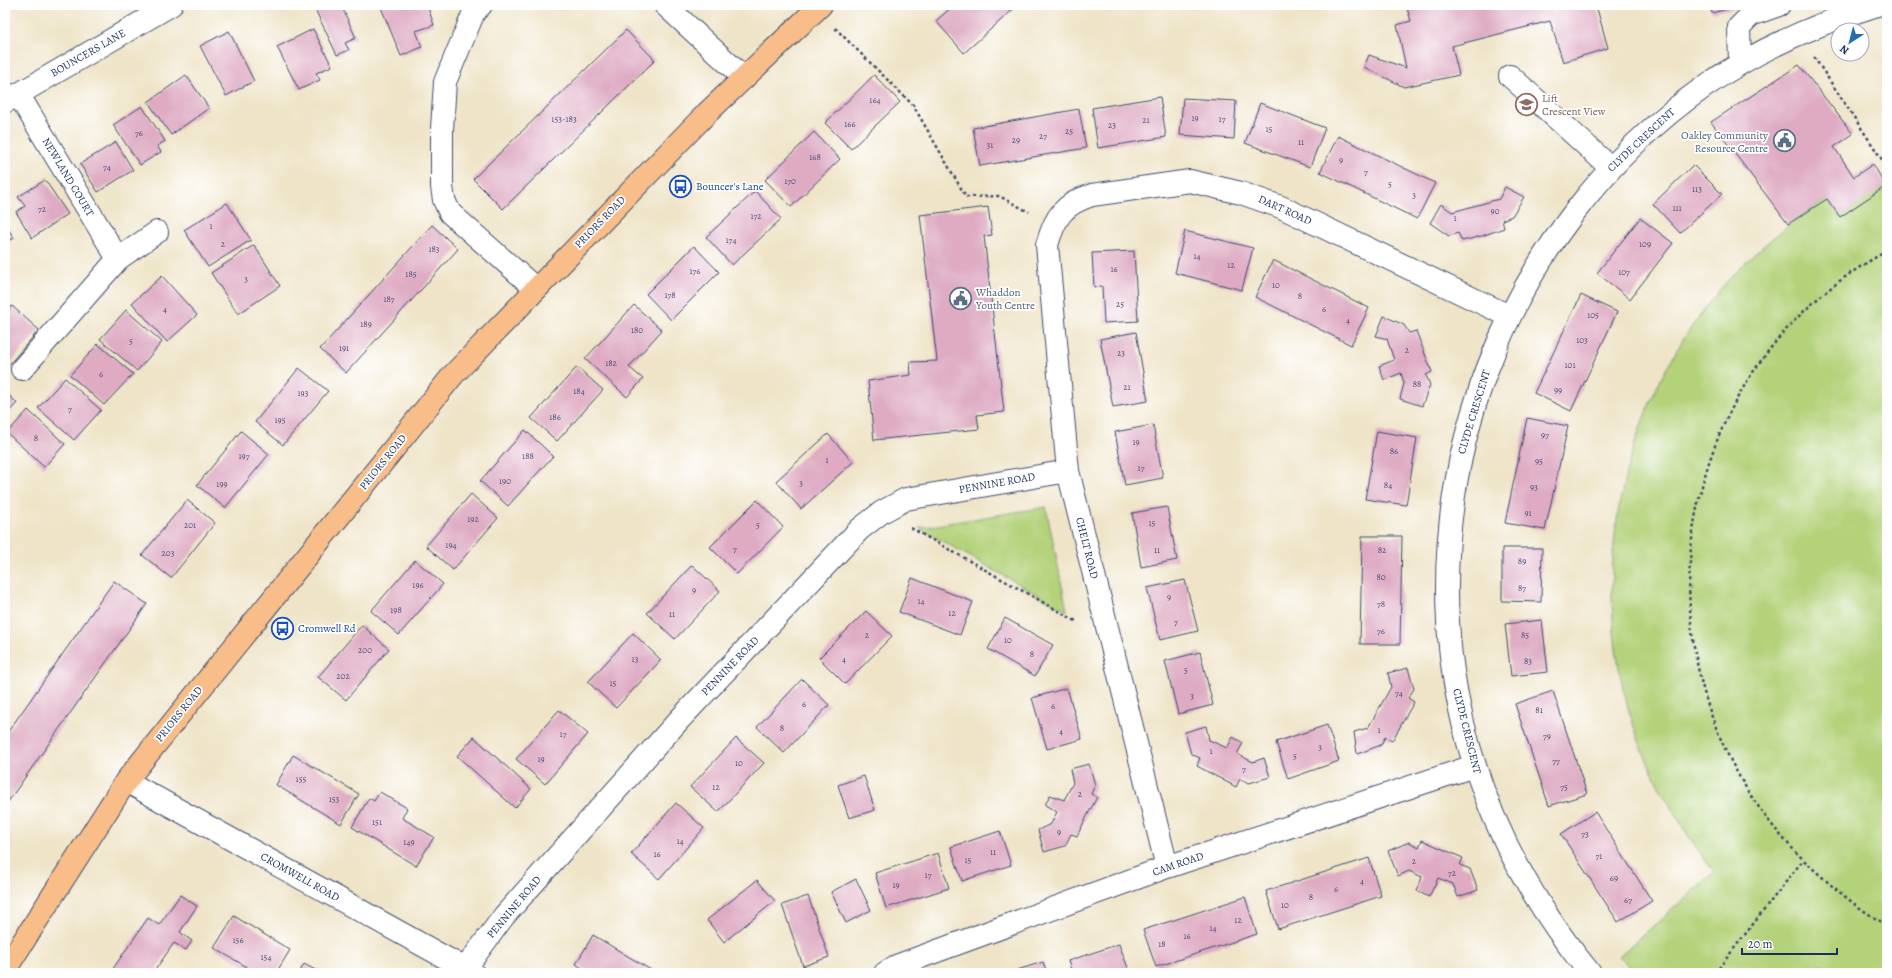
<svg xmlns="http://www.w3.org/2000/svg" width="1892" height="978" font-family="Alegreya,serif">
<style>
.green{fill:#b3d279;stroke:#67806c}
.building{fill:#deabc3}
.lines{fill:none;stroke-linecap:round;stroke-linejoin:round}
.minor-casing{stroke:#3b4a6e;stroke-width:24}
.major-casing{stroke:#3b4a6e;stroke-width:24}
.path{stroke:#3b4a6e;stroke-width:2.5;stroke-dasharray:3 3;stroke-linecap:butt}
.minor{stroke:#fff;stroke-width:22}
.major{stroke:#f8bd89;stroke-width:22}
.labels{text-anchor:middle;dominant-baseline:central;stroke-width:3.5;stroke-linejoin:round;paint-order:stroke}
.number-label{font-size:9px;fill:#4c4e77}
.street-label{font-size:11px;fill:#1b2f5e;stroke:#fff}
.education-label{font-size:11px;fill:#785e54;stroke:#fff;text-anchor:start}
.service-label{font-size:11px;fill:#4e5e75;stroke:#fff;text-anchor:end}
.transit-label{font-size:11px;fill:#164399;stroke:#fff;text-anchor:start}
</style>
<rect width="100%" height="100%" fill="#fff"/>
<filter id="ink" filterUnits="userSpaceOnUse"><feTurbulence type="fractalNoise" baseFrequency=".025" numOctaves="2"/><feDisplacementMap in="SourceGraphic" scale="8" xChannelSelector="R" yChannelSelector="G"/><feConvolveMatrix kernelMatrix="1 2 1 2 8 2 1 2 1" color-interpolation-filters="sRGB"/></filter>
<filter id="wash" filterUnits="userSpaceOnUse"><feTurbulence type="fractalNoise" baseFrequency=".012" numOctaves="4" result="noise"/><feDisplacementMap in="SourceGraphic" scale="16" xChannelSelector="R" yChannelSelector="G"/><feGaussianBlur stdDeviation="0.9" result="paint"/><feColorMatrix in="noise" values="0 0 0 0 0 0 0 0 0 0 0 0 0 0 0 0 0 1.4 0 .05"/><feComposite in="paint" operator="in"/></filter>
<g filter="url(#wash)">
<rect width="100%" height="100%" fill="#efe4c8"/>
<path class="green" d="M1887,184v789h-51l-16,-9 -7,9h-178l-16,-17 95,-83c-26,-37 -51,-74 -69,-117 -65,-154 -32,-344 78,-470 32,-36 64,-61 104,-87l13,18z
M1046,507l21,104 -148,-83z"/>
<g id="blocks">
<path class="building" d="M313,5h28l15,33 -11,5 4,7 -12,5z
M380,5h47l7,20 -18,6 6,16 -21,9z
M954,5h64l-54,48 -28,-32z
M1413,5h183l12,43 -45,14 -13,-41 -98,25 7,29 -55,12 -40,-20 5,-12 37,13 -9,-43 14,-4 -4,-13 7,-1z
M1709,5h29v1l-26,7z
M313,29l19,37 -16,7 4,7 -21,10 -22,-43z
M626,30l29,30 -152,149 -30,-30z
M229,31l25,50 -28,15 -26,-50z
M1799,65l54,69 -19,13 20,30 19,-13 13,22 -46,31 -13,-18 -39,25 -77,-102z
M186,75l23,33 -38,27 -23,-33z
M874,75l26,27 -49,47 -26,-26z
M1160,97l6,40 -68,11 -6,-40z
M1183,98l53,3 -2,38 -54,-4z
M1260,103l65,25 -15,39 -65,-24z
M142,106l23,35 -8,5 4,6 -21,13 -27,-40z
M1079,109l7,39 -106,18 -7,-38z
M814,132l26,27 -49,48 -26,-27z
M1338,136l97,47 -18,36 -97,-47z
M116,142l17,28 -35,22 -18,-28z
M1693,165l29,29 -42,39 -27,-29z
M45,180l23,34 -36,24 -16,-26 9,-6 -7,-9z
M1505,187l19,10 -12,19 -10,4 2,8 -22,8 -20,5 -4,-8 -9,3 -19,-13 11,-19 11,8 47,-13z
M755,191l26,28 -49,46 -26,-28z
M227,203l24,37 -43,27 -24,-37z
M988,207l4,28 -8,1 20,176 -27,3 2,14 -105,11 -6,-59 43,-6 -1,-13 27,-1 -17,-146z
M1640,218l33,25 -43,56 -33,-26z
M5,224l9,14 -9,6z
M432,225l26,24 -112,124 -26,-24z
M1185,231l68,17 -11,42 -67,-17z
M254,245l26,41 -42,28 -27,-41z
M694,246l25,26 -48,48 -25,-26z
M1134,251l4,70 -34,2 -2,-37 -8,1 -2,-34z
M1273,260l96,48 -18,37 -96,-48z
M162,276l35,39 -30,27 -35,-39z
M1581,295l36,17 -46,99 -37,-18z
M634,305l28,25 -33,37 14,12 -16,18 -42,-38z
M12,306l27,24 -33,38 -1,-54z
M126,310l36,32 -25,29 -37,-32z
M1384,316l20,9 5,8 7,-2 16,41 -6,3 4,10 -8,21 -22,-7 4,-16 -3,-10 -17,7 -5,-14 15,-6 -7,-21 -11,-3z
M1136,332l12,69 -35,6 -13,-68z
M98,344l35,30 -29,31 -34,-30z
M577,367l26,23 -46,51 -26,-23z
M299,368l29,23 -45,54 -28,-23z
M65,378l36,32 -27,30 -36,-32z
M5,392l12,11 -12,13z
M28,410l37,34 -21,23 -37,-34z
M1527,418l41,8 -23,104 -40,-7z
M1153,425l10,53 -38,7 -10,-53z
M525,430l28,26 -45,50 -28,-25z
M241,431l28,23 -44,54 -28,-23z
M1377,431l40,7 -11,67 -41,-6z
M828,434l25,28 -52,47 -25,-28z
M471,494l27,24 -45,52 -27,-24z
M187,500l28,23 -44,55 -29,-23z
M757,500l26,27 -46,47 -27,-27z
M1167,507l10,53 -36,7 -9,-54z
M1362,536h40l-2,108h-40z
M1502,548h40l-1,54 -39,-1z
M415,560l28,24 -44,51 -28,-24z
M692,565l28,26 -45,48 -28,-26z
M912,578l61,24 -13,33 -61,-23z
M1185,580l13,51 -38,9 -13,-52z
M114,581l33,23 -142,202v-70z
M866,611l26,25 -47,48 -26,-26z
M1005,618l48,27 -18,31 -47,-27z
M1542,620l6,52 -37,4 -6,-52z
M362,625l27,24 -43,51 -28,-23z
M633,633l28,27 -45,48 -28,-26z
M1200,652l13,53 -35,9 -13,-53z
M1408,668l6,21 -6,9 6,4 -22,39 -7,-4 -4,8 -24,9 -3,-22 14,-4 23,-41 -3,-14z
M802,679l27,26 -45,48 -27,-26z
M1067,688l15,51 -35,10 -15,-51z
M1553,691l34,103 -38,12 -34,-102z
M559,710l29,24 -43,50 -29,-25z
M1327,725l12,36 -51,18 -12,-37z
M1206,726l3,14 18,8 6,-11 10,6 -6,11 16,8 11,-4 6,19 -21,6 -9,-4 -4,8 -39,-21 3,-8 -9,-4 -6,-22z
M474,737l57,52 -16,19 -58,-52z
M736,738l28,25 -46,49 -28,-25z
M293,755l66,39 -18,30 -65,-39z
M1089,764l6,21 -4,9 6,3 -14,27 -6,12 -6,-2 -6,12 -21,6 -6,-22 13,-6 6,-12 -12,-7 5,-10 14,5 9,-17 -3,-14z
M864,776l11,34 -26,8 -11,-33z
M380,792l27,16 -5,10 32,19 -18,29 -64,-39 17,-29 5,3z
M676,803l28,25 -45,51 -28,-25z
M1595,812l57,89 -34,21 -57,-88z
M1000,831l11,34 -49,16 -11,-34z
M1422,840l41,18 -3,7 10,4 8,21 -20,7 -5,-13 -15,-6 -9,19 -12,-6 5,-14 -13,-6 -11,5 -10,-25 21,-9 10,5z
M938,853l11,35 -63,20 -11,-35z
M1369,858l12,38 -103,33 -12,-38z
M856,879l15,31 -25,13 -15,-31z
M757,880l18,21 -51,41 -17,-22z
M180,895l17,11 -17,26 12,9 -6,9 -12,-7 -21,30h-43l38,-55 11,7z
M808,896l21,61 -26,9 -21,-61z
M1245,897l12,37 -101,33 -13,-37z
M234,916l56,34 -14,23h-33l4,-6 -33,-19z
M593,935l33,20 30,18h-66l-14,-9z
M1119,944l11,29h-58l-4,-12z
M1043,962l4,11h-38l8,-3z
M304,964l17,9h-22z"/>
</g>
</g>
<g filter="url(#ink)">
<use href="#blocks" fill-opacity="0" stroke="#3b4a6e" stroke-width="1"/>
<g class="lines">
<defs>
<path id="minor" d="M481,5l-7,7 -29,70 -3,47v58l2,13 6,13 86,76
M665,5l79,73
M1740,63l-1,-36 12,-12 28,-10
M1510,76l101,92
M18,94l100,165 -96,110
M5,102l166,-97
M118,259l39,-27
M126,781l347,192
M1167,867l-99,-396 -21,-226c8,-28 16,-41 45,-50l98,-14 51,12 40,14 228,109
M462,973l42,-57 175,-196 181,-191 22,-17 24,-13 162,-28
M885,973l11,-7 271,-99 307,-101
M1590,973c-60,-73 -105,-157 -127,-250 -57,-237 42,-496 241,-636 52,-37 112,-63 173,-82"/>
<path id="major" d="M5,970l121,-189 327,-406 254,-262 114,-108"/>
</defs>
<use href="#minor" class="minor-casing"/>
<use href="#major" class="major-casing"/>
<path class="path" d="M835,28l78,77 53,92 33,-1 30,16
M1814,57l73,110
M1887,251c-235,126 -265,452 -66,625 20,18 42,36 66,49
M911,528l165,93
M1715,973l88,-113"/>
<use href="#minor" class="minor"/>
<use href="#major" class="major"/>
</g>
</g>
<defs>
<symbol id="school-ring" viewBox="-11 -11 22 22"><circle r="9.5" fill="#fff" stroke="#8d6e63" stroke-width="1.5"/><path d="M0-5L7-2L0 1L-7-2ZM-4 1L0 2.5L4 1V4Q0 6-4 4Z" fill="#8d6e63"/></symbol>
<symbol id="civic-ring" viewBox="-11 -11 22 22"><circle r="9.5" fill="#fff" stroke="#5c6f8a" stroke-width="1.5"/><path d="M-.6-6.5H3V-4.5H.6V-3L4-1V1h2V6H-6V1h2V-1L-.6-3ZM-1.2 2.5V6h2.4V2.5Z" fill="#5c6f8a"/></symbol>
<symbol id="bus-ring" viewBox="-11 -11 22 22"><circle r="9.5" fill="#fff" stroke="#1a4fb4" stroke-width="1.5"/><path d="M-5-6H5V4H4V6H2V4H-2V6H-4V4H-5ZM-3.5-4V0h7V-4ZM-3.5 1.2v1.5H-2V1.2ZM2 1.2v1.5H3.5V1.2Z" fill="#1a4fb4"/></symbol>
</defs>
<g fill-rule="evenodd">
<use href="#school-ring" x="1514" y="92" width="25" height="25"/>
<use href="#civic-ring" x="1772" y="128" width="25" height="25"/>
<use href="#bus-ring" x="668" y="174" width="25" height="25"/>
<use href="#civic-ring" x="948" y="286" width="25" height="25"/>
<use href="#bus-ring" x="270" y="616" width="25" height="25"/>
</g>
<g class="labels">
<g class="number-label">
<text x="875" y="100">164</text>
<text x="1195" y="118">19</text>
<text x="564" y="119">153-183</text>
<text x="1222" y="119">17</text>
<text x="1146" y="120">21</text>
<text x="850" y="124">166</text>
<text x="1112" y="125">23</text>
<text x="1269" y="129">15</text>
<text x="1069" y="131">25</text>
<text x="139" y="133">76</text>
<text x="1043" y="136">27</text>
<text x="1016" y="140">29</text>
<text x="1301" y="142">11</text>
<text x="990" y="145">31</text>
<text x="815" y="157">168</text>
<text x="1341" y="160">9</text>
<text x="107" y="167">74</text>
<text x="1366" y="172">7</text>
<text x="790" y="181">170</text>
<text x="1390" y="184">5</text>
<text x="1697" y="189">113</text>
<text x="1414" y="195">3</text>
<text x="1677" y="208">111</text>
<text x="42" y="209">72</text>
<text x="1495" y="211">90</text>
<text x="756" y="216">172</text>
<text x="1455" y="218">1</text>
<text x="211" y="226">1</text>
<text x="731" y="240">174</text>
<text x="223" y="244">2</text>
<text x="1645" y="244">109</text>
<text x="434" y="249">183</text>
<text x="1197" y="256">14</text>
<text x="1231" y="265">12</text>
<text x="1114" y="269">16</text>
<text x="695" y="271">176</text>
<text x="1624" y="272">107</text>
<text x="411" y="274">185</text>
<text x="246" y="279">3</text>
<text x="1276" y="285">10</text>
<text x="670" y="295">178</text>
<text x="1300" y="296">8</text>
<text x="389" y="299">187</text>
<text x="1120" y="304">25</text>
<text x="165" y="309">4</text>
<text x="1324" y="309">6</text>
<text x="1593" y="315">105</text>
<text x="1348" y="320">4</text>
<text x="366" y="324">189</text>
<text x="637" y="330">180</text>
<text x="1582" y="340">103</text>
<text x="131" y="341">5</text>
<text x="344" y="348">191</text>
<text x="1407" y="350">2</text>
<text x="1121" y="353">23</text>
<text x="611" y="363">182</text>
<text x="1570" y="365">101</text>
<text x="101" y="374">6</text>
<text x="1417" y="384">88</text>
<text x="1127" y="387">21</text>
<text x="1558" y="390">99</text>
<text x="579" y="391">184</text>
<text x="303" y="393">193</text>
<text x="70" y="409">7</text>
<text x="555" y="417">186</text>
<text x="280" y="420">195</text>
<text x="1545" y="435">97</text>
<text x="36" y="438">8</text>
<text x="1136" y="442">19</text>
<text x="1394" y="451">86</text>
<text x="244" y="456">197</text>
<text x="528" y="456">188</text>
<text x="827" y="460">1</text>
<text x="1539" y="461">95</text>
<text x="1141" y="468">17</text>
<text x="505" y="481">190</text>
<text x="801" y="483">3</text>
<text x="222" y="484">199</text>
<text x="1388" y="485">84</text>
<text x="1534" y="487">93</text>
<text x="1528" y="513">91</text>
<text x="473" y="519">192</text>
<text x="1152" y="523">15</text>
<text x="190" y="525">201</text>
<text x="758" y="525">5</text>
<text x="451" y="545">194</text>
<text x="735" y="549">7</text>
<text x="1157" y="550">11</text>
<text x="1382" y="550">82</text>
<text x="168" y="553">203</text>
<text x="1522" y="561">89</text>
<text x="1381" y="577">80</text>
<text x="418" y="585">196</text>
<text x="1522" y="588">87</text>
<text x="694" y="590">9</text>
<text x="1169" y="597">9</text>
<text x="921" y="601">14</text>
<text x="1381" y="604">78</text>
<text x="396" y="610">198</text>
<text x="952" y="613">12</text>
<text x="672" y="614">11</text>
<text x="1176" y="622">7</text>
<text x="1381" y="631">76</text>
<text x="867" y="635">2</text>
<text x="1525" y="635">85</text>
<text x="1008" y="640">10</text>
<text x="365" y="650">200</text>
<text x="1032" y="654">8</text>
<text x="635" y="659">13</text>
<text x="844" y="659">4</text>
<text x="1528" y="661">83</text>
<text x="1186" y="670">5</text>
<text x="343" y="676">202</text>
<text x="613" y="683">15</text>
<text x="1399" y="693">74</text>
<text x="1192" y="696">3</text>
<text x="804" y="704">6</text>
<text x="1053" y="706">6</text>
<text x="1539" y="710">81</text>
<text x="782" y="728">8</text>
<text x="1379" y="730">1</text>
<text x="1061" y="731">4</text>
<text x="563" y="734">17</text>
<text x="1547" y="736">79</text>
<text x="1320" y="747">3</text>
<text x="1211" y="751">1</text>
<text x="1295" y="756">5</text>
<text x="541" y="759">19</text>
<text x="1556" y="761">77</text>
<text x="739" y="763">10</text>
<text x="1244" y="769">7</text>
<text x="301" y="779">155</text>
<text x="716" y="787">12</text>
<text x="1564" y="787">75</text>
<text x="1080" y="794">2</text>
<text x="334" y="799">153</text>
<text x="377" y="822">151</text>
<text x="1059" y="832">9</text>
<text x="1585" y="834">73</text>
<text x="680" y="841">14</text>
<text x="409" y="842">149</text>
<text x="993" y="852">11</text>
<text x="657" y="854">16</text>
<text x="1599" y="856">71</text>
<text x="968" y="860">15</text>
<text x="1414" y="861">2</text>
<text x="1452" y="873">72</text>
<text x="928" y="875">17</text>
<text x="1614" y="878">69</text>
<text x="1362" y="881">4</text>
<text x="896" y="885">19</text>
<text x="1336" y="889">6</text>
<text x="1311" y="897">8</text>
<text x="1628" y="900">67</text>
<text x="1285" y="905">10</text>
<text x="1238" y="920">12</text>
<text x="1213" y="928">14</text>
<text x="1187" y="936">16</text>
<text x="238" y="940">156</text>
<text x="1162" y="944">18</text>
<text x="266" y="957">154</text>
</g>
<g class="street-label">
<text transform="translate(88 53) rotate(-30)">BOUNCERS LANE</text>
<text transform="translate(1641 140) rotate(-43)">CLYDE CRESCENT</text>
<text transform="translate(68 177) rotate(59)">NEWLAND COURT</text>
<text transform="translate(1285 210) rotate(24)">DART ROAD</text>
<text transform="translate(600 222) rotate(-46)">PRIORS ROAD</text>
<text transform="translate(1474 412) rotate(-73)">CLYDE CRESCENT</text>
<text transform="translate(383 462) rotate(-51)">PRIORS ROAD</text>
<text transform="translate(997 483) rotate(-10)">PENNINE ROAD</text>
<text transform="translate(1087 548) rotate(76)">CHELT ROAD</text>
<text transform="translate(730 666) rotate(-46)">PENNINE ROAD</text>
<text transform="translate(179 714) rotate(-51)">PRIORS ROAD</text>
<text transform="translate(1467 731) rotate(76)">CLYDE CRESCENT</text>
<text transform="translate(1178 864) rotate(-19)">CAM ROAD</text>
<text transform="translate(300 877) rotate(29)">CROMWELL ROAD</text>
<text transform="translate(514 907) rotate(-50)">PENNINE ROAD</text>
</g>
<g class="education-label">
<text x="1542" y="98">Lift<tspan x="1542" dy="13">Crescent View</tspan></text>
</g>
<g class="service-label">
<text x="1768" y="135">Oakley Community<tspan x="1768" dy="13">Resource Centre</tspan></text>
<text x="976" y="292" text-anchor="start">Whaddon<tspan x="976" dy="13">Youth Centre</tspan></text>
</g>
<g class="transit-label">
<text x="696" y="186">Bouncer's Lane</text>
<text x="298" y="628">Cromwell Rd</text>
</g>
</g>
<rect width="1892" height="978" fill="none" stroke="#fff" stroke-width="20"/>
<g transform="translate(1850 42) rotate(216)"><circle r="19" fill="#ffffff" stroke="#a4acbf"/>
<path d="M0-3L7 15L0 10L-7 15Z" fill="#1f6fb2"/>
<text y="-6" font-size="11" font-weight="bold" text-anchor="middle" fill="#1b2f5e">N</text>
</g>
<path d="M1742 948v6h95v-6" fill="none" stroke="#1b2f5e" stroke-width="2"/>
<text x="1748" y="948" font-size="12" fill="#1b2f5e" stroke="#ffffff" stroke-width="3" paint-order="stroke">20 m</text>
</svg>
